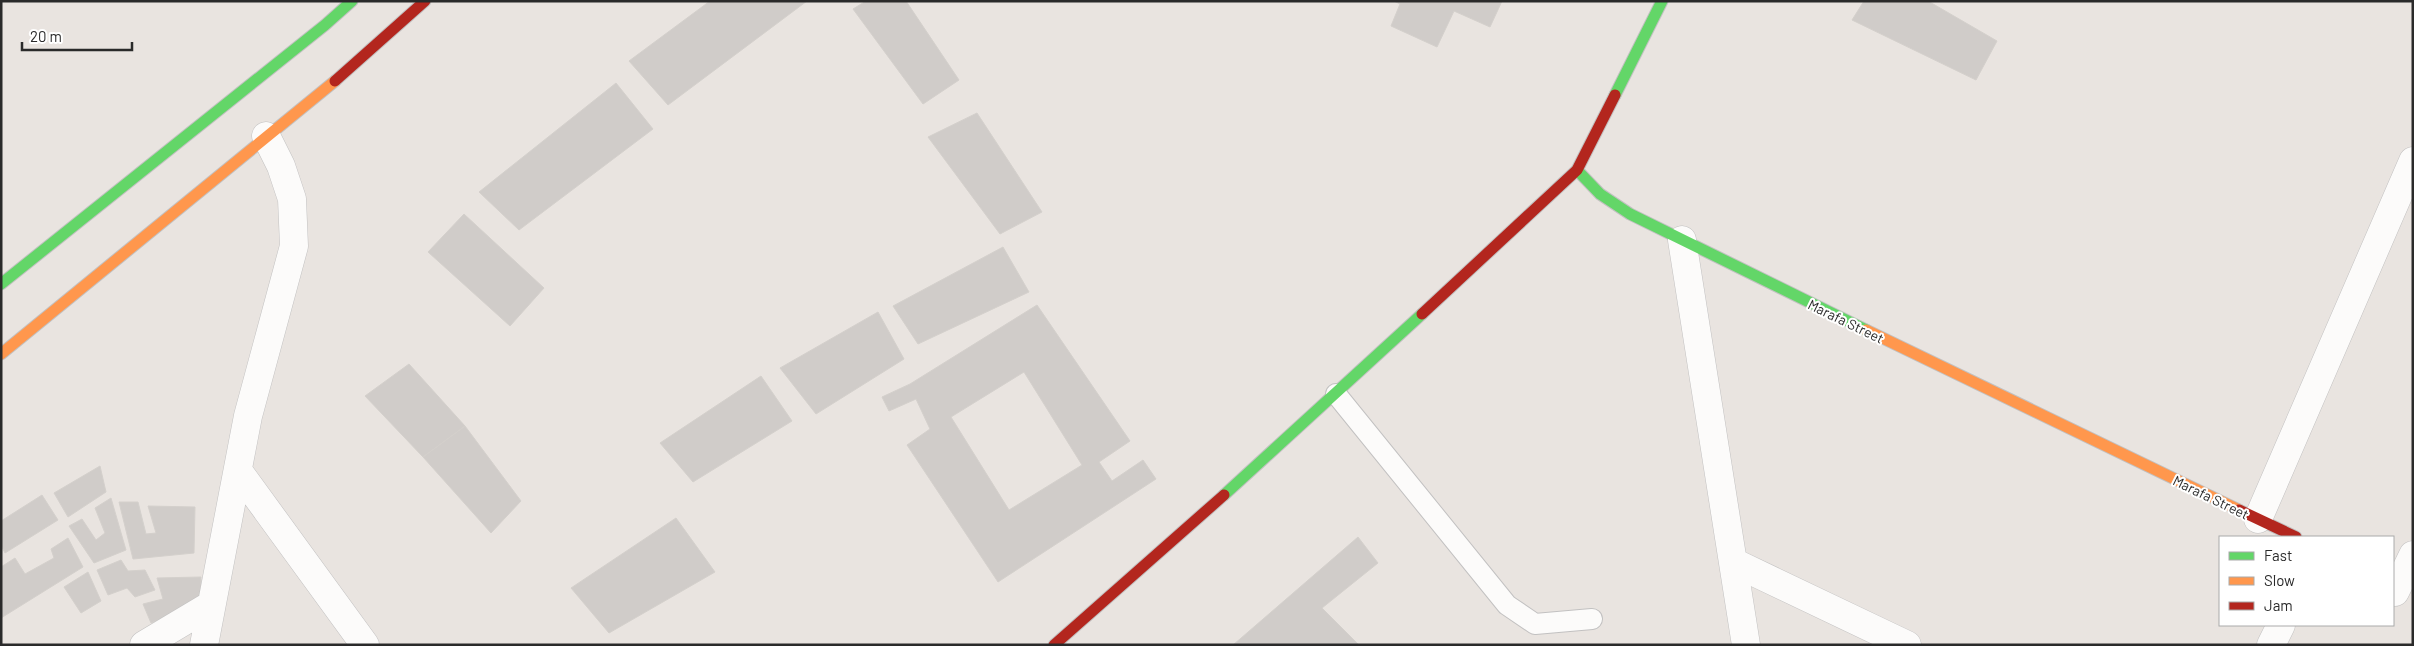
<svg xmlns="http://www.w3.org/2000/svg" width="2414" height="646" font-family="Barlow,sans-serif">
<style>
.building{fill:#d0ccc9;stroke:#d4d0cc;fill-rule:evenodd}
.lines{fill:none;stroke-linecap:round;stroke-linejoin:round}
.lane-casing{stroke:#c2c1c1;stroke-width:22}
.street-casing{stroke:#c2c1c1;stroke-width:29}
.fast-casing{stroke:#c2c1c1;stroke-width:13}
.slow-casing{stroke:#c2c1c1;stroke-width:13}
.jam-casing{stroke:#c2c1c1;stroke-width:13}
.lane{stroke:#fcfbfa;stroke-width:20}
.street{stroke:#fcfbfa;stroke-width:28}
.fast{stroke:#63d668;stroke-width:11}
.slow{stroke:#ff974d;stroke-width:11}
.jam{stroke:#b3261e;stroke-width:11}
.labels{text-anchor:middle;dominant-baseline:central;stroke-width:4;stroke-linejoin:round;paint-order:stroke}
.street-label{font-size:14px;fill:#2a2a2a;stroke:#fff}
</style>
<rect width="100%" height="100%" fill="#e9e4e0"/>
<path class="building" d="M710,1h97l-139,104 -39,-44z
M866,1h40l53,79 -36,24 -70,-95z
M1394,1h108l-12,26 -36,-16 -17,36 -46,-21 9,-22z
M1864,1h64l69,40 -21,39 -124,-60z
M616,83l37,46 -134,101 -40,-38z
M977,113l65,99 -42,22 -72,-97z
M464,214l80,74 -34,38 -82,-74z
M1003,247l26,45 -111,52 -25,-38z
M1037,305l93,136 -31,21 13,19 31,-21 13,19 -158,103 -91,-137 23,-16 -14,-30 -27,12 -7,-14 28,-13zM1024,372l58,93 -73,45 -58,-93z
M878,312l26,47 -88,55 -36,-46z
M409,364l56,62 -42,31 -58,-61z
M761,376l31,45 -99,61 -33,-39z
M465,426l56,75 -30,32 -68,-76z
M100,466l6,26 -38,25 -14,-24z
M42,495l16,25 -53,33 -4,-8v-24z
M111,498l15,52 -32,13 -25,-37 13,-7 14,21 9,-7 -10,-25z
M119,502h19l8,32 10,-1 -8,-27 47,1 -1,46 -61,6z
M676,518l39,54 -106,61 -38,-45z
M1358,537l20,26 -56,45 37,37h-126z
M68,538l15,29 -82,51v-51l14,-9 10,16 29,-16 -3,-9z
M121,560l7,11 17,-1 10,20 -20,7 -8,-9 -19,7 -11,-25z
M88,572l13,29 -20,12 -17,-26z
M201,577v24l-50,22 -8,-19 20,-5 -6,-21z"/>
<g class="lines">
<defs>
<path id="lane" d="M1336,394l171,211 28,19 57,-5"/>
<path id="street" d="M1682,240l64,405
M239,472l126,173
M2258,519l155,-358
M1733,562l174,83
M2395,592l18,-37
M144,645l67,-40
M204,645l44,-229 46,-170 -2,-47 -11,-33 -15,-30
M2271,645l10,-20"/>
<path id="fast" d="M1615,95l47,-94
M1577,170l23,24 30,20 236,116
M1,284l324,-259 27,-24
M1224,495l198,-181"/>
<path id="slow" d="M1866,330l373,180
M1,354l334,-273"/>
<path id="jam" d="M335,81l90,-80
M1422,314l155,-144 38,-75
M2239,510l57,27
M1054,645l170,-150"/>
</defs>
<use href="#lane" class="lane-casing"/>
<use href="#street" class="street-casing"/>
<use href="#fast" class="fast-casing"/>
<use href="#slow" class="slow-casing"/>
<use href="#jam" class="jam-casing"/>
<use href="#lane" class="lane"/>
<use href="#street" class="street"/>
<use href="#fast" class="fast"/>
<use href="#slow" class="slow"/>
<use href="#jam" class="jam"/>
</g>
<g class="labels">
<g class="street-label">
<text transform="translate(1846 321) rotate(26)">Marafa Street</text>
<text transform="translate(2211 497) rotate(26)">Marafa Street</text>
</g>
</g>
<rect width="2414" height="646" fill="none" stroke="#2a2a2a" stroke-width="5"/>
<rect x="2219" y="536" width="175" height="90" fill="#ffffff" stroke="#aaaaaa"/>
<rect x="2229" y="552" width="25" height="8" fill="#63d668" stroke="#aaaaaa"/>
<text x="2264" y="561" font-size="15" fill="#2a2a2a">Fast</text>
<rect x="2229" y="577" width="25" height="8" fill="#ff974d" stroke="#aaaaaa"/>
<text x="2264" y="586" font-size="15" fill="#2a2a2a">Slow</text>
<rect x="2229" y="602" width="25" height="8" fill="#b3261e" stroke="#aaaaaa"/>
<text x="2264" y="611" font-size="15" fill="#2a2a2a">Jam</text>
<path d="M22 42v8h110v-8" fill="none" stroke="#2a2a2a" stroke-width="2.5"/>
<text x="30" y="42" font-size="15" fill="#2a2a2a" stroke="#ffffff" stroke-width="4" paint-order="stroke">20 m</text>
</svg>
